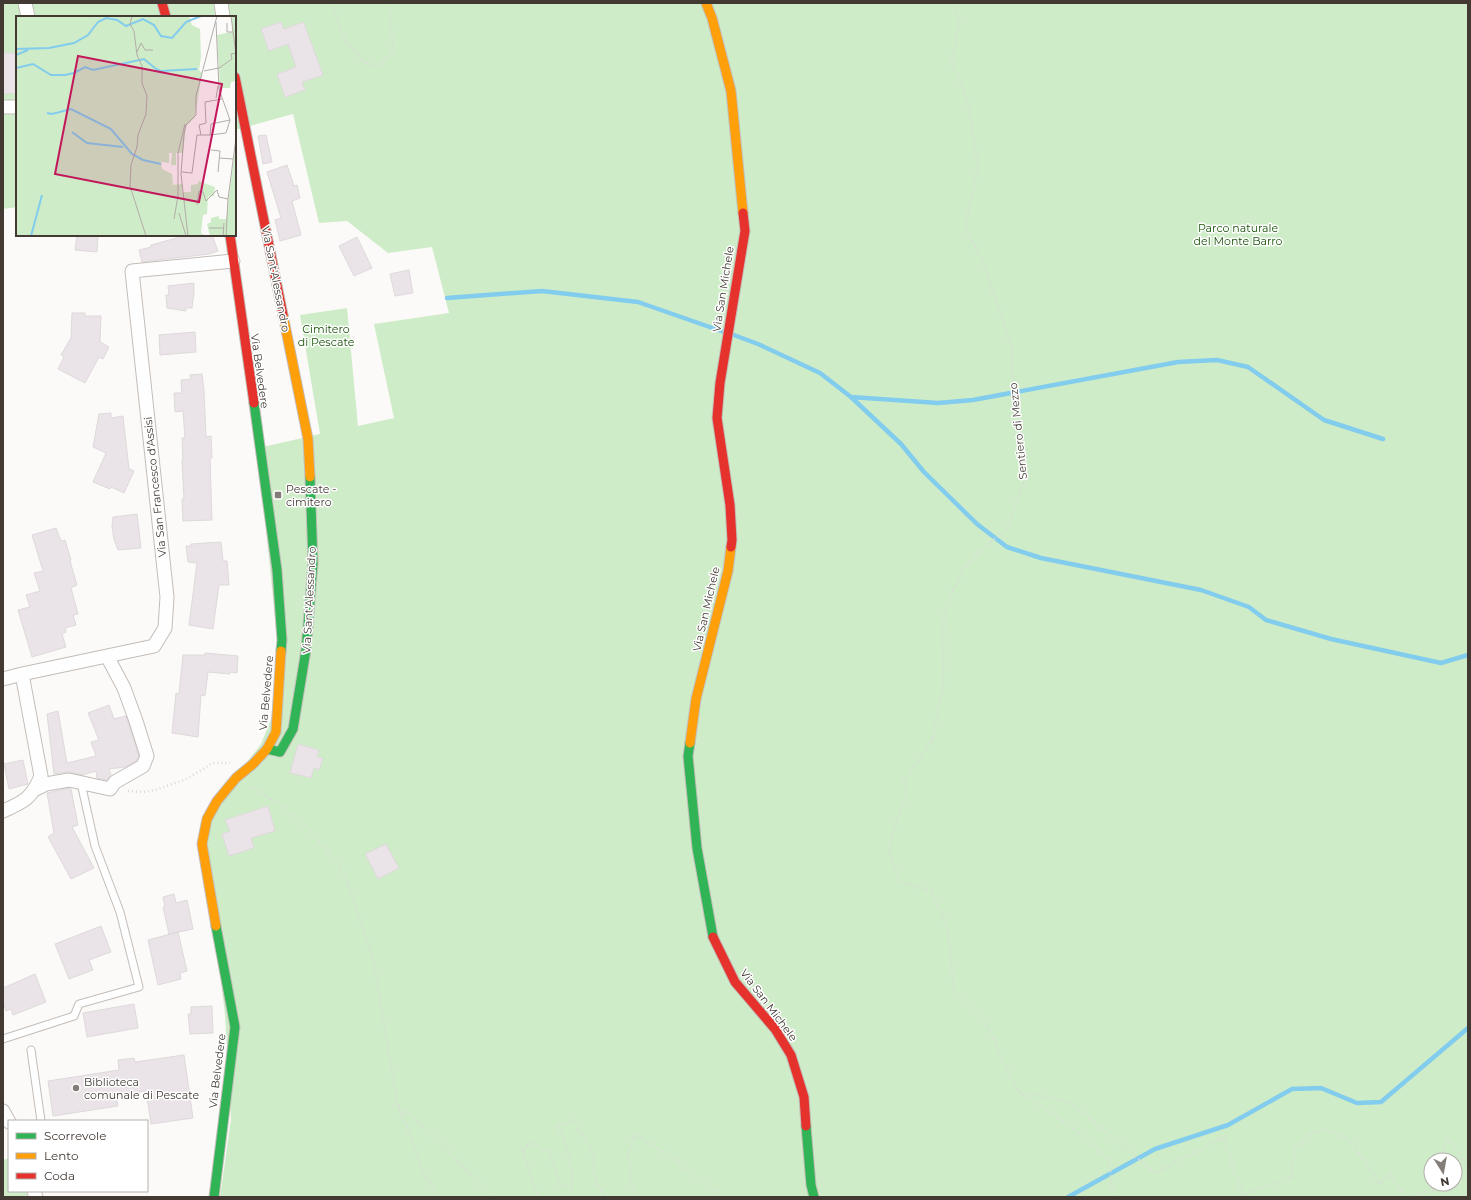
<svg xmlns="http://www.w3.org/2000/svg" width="1471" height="1200" font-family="Montserrat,sans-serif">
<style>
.green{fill:#cfecc8;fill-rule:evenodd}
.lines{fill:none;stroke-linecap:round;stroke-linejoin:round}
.stream{stroke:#82cced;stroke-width:4.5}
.building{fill:#eae3e7;stroke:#ded9db}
.lane-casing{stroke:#c2bdb9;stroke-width:9}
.street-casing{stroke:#c2bdb9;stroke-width:15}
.fast-casing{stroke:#c2bdb9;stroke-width:11}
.slow-casing{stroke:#c2bdb9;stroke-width:11}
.jam-casing{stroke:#c2bdb9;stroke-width:11}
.path{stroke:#dad9d9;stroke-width:2.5;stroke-dasharray:1 3;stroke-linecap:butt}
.lane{stroke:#fffefe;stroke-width:7}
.street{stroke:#fffefe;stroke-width:13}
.fast{stroke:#30b455;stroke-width:9}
.slow{stroke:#ff9f0a;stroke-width:9}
.jam{stroke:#e5322d;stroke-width:9}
.poi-dot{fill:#837d78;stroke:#fff;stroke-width:1.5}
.labels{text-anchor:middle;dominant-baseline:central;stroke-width:3;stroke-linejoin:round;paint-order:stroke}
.park-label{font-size:11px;fill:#155105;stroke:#fff}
.street-label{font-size:11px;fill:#423933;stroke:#fff}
.poi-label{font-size:11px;fill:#423933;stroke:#fff;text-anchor:start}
.inset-river{fill:none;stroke:#82cced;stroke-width:2}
.inset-road{fill:none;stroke:#b2ada9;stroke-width:1}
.view{fill:#c2185b;fill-opacity:0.15;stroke:#c2185b;stroke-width:2}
.inset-edge{fill:none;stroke:#423933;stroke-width:2}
</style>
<rect width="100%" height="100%" fill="#fcfaf8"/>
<path class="green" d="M3,3h1465v1194h-1248l11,-78 -6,-104 -23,-194 59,-77 10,-25 9,-50 -22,-221 62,-14 -20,-119 47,-7 11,118 36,-8 -20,-94 75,-11 -17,-66 -44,6 -41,-32 -28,2 -26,-109 -58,16v-113h-218v190l-14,2zM1431,1160h24v24h-24z
M9,1158v33h17l2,6h-25v-37z"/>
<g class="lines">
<path class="stream" d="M447,298l95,-7 96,11 86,30
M731,334l27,10 62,29 31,24 50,47 23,28 53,52 30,23 34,11 160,32 48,17 17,13 65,19 110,24 27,-8
M851,397l87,6 35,-3 205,-38 39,-2 31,7 76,53 59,19
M1068,1197l87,-48 73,-24 64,-36 29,-1 36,15 24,-1 87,-74"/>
</g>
<path class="building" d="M281,22l3,7 19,-7 1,1 19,52 -21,7 3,8 -20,7 -8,-23 19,-7 -8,-23 -19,7 -8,-22z
M3,53h14v40l-14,1z
M266,135l6,27 -9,2 -5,-28z
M287,165l7,21 3,-1 3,13 -8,3 9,34 -21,6 -5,-21 6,-2 -14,-46z
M77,235h21l-1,17 -22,-2z
M176,235h36l6,16 -9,3 -67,8 -3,-12 12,-3v-2l26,-7z
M357,237l15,31 -18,8 -15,-30z
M409,270l4,23 -18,3 -5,-22z
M194,283v10l-2,15h-6v3l-19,-3 -1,-13h3l-1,-9z
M72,313h13v3h16l-1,26 9,5 -6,12 -4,-2 -14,26 -27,-14 6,-12 -3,-2 10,-17z
M195,332l1,20 -36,3 -1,-20z
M202,374l2,17 2,46 5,-1 1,22h-2l2,62 -29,1 -1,-22h2l-2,-39h1l-1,-22h3l-2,-27 -8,1 -1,-19h8l-1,-13 10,-1 -1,-4z
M111,413v5l12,-2 6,53 5,2 -10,22 -13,-6 -1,2 -17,-7 13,-29 -13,-6 6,-33z
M137,514l4,34 -23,2 -4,-11 -2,-12 1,-10z
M56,528l5,13 4,-1 6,20 -1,1 7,24 -6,3 7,26 -5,1 3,10 -11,3 1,4 -4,2 4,13 -34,10 -14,-47 12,-3 -4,-12 14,-4 -6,-18 9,-2 -11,-36z
M221,542l2,19h4l2,24h-10l-6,44 -24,-4 8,-62 -9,-1 -2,-16h5v-2z
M205,653l33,3 -1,17 -7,-1v2l-22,-2 -3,24 -4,-1 -3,42 -26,-4 4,-40 3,1 4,-39h22z
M109,705l5,14 12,-3 13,40 -2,4 -12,7 -16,2 2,6 -4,5 -10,-2 -1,-7 -14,4 -14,-3 -14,2 -7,-60 11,-3 9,52 29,-7 -5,-14 8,-2 -11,-27z
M298,744l21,6 -2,7 6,1 -4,12 -5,-2 -3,10 -21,-5z
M23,760l5,24 -19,5 -5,-25z
M69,788l2,1 7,36 -6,2 22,41 -23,11 -23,-42 6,-4 -7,-40z
M268,806l7,25 -24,7 3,10 -25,8 -7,-22 8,-3 -5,-11z
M386,844l13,24 -21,11 -13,-25z
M174,894l2,9 11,-3 6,29 -24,5 -6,-27h2l-2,-10z
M101,926l10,26 -22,8 4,10 -24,9 -14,-35z
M178,932l9,39 -7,2 1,6 -23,6 -10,-45z
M35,974l11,28 -33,13 -2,-6 -5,2 -3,-9v-14z
M134,1004l4,24 -51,9 -4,-24z
M212,1006l1,27 -23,1 -2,-20h3v-7z
M184,1055l9,63 -42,6 -5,-33 -30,5 2,10 -65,10 -5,-35 71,-11 -1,-10 16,-2 1,4z"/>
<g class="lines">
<defs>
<path id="lane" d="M3,1039l71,-23 5,-12 60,-17 -19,-75 -25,-66 -14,-63
M31,1050l10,71"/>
<path id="street" d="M25,3l3,14
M221,3l2,14
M3,107h14
M3,679l19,-5 132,-28 11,-18 2,-31 -35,-326 101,-10
M36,789l10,-5 23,-4 41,9 5,-7 28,-16 4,-10 -11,-35 -12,-33 -17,-32
M3,811c21,-9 29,-13 38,-35l-19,-102
M3,1111l6,11
M34,1191l2,6"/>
<path id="fast" d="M254,403l23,167 5,70 -1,11
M690,743l-2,13 9,92 16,89
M267,749l13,3 13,-23 13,-79 7,-87 -3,-86
M806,1126l5,59 3,12
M214,1197l21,-170 -19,-101"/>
<path id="slow" d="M706,3l6,15 19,73 12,122
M283,315l25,124 2,38
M690,743l6,-44 32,-128 3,-24
M216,926l-14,-82 5,-25 10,-18 19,-23 17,-14 14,-15 9,-17 5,-81"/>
<path id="jam" d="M162,3l4,14
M235,77l48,238
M230,235l24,168
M731,547l1,-7 -2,-35 -13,-87 3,-35 25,-152 -2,-18
M713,937l22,45 40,47 16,26 13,42 2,29"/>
</defs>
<use href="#lane" class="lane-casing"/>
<use href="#street" class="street-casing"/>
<use href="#fast" class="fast-casing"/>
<use href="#slow" class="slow-casing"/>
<use href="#jam" class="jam-casing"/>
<path class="path" d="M331,3l16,40 17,19 15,4 14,-15 -4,-48
M950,3l10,17 -9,42 16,36 11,69 -13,61 17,32 30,89v22l13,110 -11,25 -7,22 -24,21 -20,20 -19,42 -1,75 -11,54 -28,40 3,16 -10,22 -8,33 10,30 33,10 16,38 6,64 33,31 14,33 17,35 34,21 26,19 31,29 4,36
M250,787l33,19 33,31 29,37 28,84 25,148 29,74 11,17
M128,791l14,1 13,-2 29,-10 18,-10 10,-7h18
M1020,1092l50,10 85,71 68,-36 20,58 49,-17 2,-27 15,-17 20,-4 22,12 29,42 10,-10 15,23 28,-6 -4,-11 2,-4
M399,1106l49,44 44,47
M1438,1160l10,-21 18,26 2,-1
M535,1197l2,-3 -14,-43 7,-9 20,11 10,33 11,2v-27l-13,-35 15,-7 20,34 3,31 10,13
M639,1197l-8,-11 -3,-35 8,-17 38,25 41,33 3,5"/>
<use href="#lane" class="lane"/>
<use href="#street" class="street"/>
<use href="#fast" class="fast"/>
<use href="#slow" class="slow"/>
<use href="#jam" class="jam"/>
</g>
<g class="poi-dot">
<rect x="274" y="491" width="8" height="8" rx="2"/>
<circle cx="76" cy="1088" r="4"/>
</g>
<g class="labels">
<g class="park-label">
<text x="1238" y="228">Parco naturale<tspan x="1238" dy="13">del Monte Barro</tspan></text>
<text x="326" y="329">Cimitero<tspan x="326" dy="13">di Pescate</tspan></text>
</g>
<g class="street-label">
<text transform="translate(276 279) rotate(79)">Via Sant'Alessandro</text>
<text transform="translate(723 289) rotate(-81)">Via San Michele</text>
<text transform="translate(260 371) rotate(82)">Via Belvedere</text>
<text transform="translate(1018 431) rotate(-96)">Sentiero di Mezzo</text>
<text transform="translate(155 487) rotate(-96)">Via San Francesco d'Assisi</text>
<text transform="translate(309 600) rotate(-87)">Via Sant'Alessandro</text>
<text transform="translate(706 609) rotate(-77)">Via San Michele</text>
<text transform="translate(266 693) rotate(-85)">Via Belvedere</text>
<text transform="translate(769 1005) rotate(53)">Via San Michele</text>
<text transform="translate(217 1071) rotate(-83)">Via Belvedere</text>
</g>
<g class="poi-label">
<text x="286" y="489">Pescate -<tspan x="286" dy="13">cimitero</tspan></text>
<text x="84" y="1082">Biblioteca<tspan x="84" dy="13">comunale di Pescate</tspan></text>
</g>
</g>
<g transform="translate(16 16)">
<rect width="220" height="220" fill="#fcfaf8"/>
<path d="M0,0h173l3,9 8,4 1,28 -2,13 3,3 -7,44 -9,9 -3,27h-7v12h-5l1,-12h-3v10l-8,-1 1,7 10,5 1,11 9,-1v8h9v-7l7,-1v-3l17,6 -1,9 -6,1 -1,17 -4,1 -2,18 5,3h-190zM216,0h4v65l-5,1 -1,6h-10l-3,-53 15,-3zM220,126v94h-26l-3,-12 4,-2v-4l8,-2v3h7z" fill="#cfecc8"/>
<path class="inset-river" d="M0,33l33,-1 25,-5 14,-8 10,-13 8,-4 11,2 9,6 17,-7 11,6 7,11 11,2 14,-16 15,-6M0,39l12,-5M0,52l17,-4 18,11h14l9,-2 11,-6 8,3 51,-11 12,10 5,2 36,-2M31,97l5,1 19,-5 40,20 21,25 11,6 18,4M56,116l15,11 36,4M15,220l11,-41"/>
<path class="inset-road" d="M116,0l-2,8 4,7 3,24 5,11v17l5,13 -1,18 -8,21 -1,12 -6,18 -1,21 16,50M215,0l5,38M200,6l3,67 11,31M211,7v9h6M121,36l4,-9 4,7h8M188,55l15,-3 13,-9 -1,-5 5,-1M200,82l2,-12M190,107l-1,-21 17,-3M185,119l-2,-10 7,-2M195,134l9,1 -2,21M204,142l13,1M166,156l10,1 5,-38h13l16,-2 4,-13 -19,4 -1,11M181,189l2,-14 4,1 3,9 11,-11 2,7 9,2M163,197l7,23M158,203l4,-23v-43l7,-29M193,212h15M172,220l-7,-62 3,-40 2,-9 10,-10v-19l21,-80M207,220l1,-13M210,220l2,-37 8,-61"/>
<path class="view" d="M62,40l144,28 -23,118 -144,-28z"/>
<rect width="220" height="220" class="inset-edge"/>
</g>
<rect width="1471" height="1200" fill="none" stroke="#423933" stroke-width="8"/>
<rect x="8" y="1120" width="140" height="72" fill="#ffffff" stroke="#b3b0ad"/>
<rect x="16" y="1133" width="20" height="6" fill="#30b455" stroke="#b3b0ad"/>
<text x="44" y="1140" font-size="12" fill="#423933">Scorrevole</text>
<rect x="16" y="1153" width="20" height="6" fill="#ff9f0a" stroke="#b3b0ad"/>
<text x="44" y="1160" font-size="12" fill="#423933">Lento</text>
<rect x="16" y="1173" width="20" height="6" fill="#e5322d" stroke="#b3b0ad"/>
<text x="44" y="1180" font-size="12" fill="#423933">Coda</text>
<g transform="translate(1443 1172) rotate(169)"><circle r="19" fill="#ffffff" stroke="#b3b0ad"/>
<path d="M0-3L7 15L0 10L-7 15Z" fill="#837d78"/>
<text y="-6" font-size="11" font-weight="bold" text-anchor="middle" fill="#423933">N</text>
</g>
</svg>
